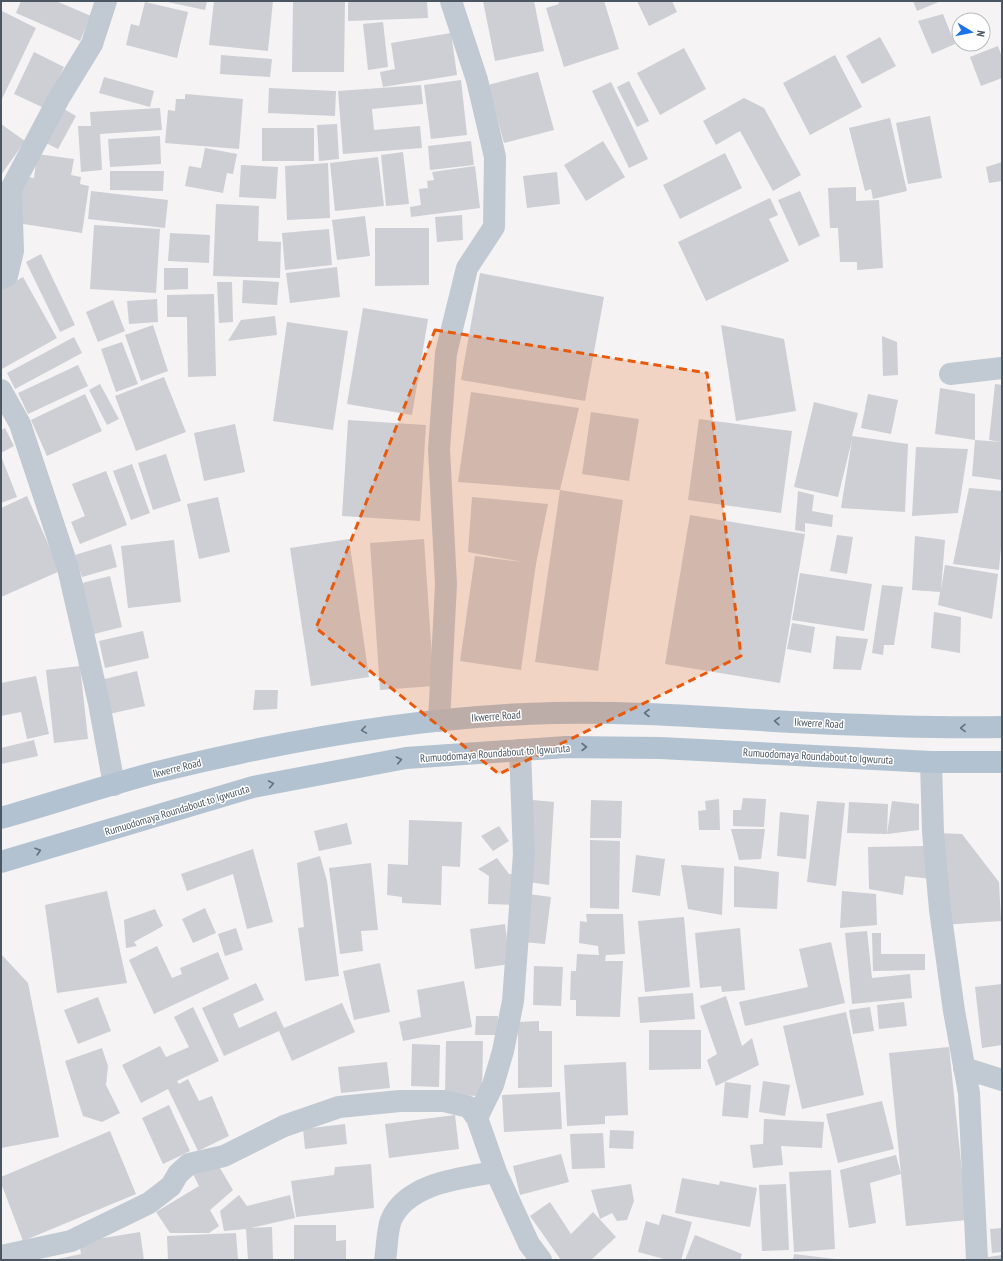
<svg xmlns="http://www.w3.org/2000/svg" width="1003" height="1261" font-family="'PT Sans Narrow',sans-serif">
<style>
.building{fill:#cdcfd5}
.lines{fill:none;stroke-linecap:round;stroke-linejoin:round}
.street{stroke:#c1cad2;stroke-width:22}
.primary{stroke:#b3c2d1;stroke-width:22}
.oneway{stroke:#64717d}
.marked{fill:#e8590c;fill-opacity:0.2;stroke:#e8590c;stroke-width:3;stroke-dasharray:8 5;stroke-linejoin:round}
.labels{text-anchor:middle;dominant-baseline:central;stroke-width:3;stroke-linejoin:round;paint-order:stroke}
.street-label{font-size:11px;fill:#4a5661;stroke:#fff}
</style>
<rect width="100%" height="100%" fill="#f5f3f3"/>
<path class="building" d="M21,1h35l35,15 -11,25 -64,-28z
M163,1h44l-2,9z
M214,1h59l-5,50 -59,-6z
M293,1h52l-1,71h-52z
M348,1h79l1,17 -80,3z
M483,1h51l10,50 -49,10z
M558,1h46l15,48 -55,18 -18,-59 13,-4z
M637,1h35l5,11 -28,14z
M913,1h28l-24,10z
M145,2l43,10 -11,46 -51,-13 5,-21 8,2z
M2,11l34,17 -35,73v-89z
M943,14l12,30 -23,10 -14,-33z
M383,22l5,45 -20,3 -5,-46z
M451,33l6,42 -74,12 -3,-15 15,-3 -4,-26z
M880,37l16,29 -34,18 -16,-28z
M998,46l4,11v21l-21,8 -11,-29z
M684,48l22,41 -46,26 -23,-42z
M34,52l30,15 -20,41 -30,-14z
M221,55l51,4 -2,18 -50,-3z
M835,55l27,52 -52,28 -27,-52z
M538,72l16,58 -50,13 -16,-58z
M104,77l50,14 -4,16 -51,-14z
M461,80l6,55 -36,4 -7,-54z
M629,81l20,40 -12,6 -20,-40z
M611,82l37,77 -19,9 -37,-77z
M421,85l2,19 -51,5 2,21 46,-4 2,22 -79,6 -5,-63z
M269,88l67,3 -1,25 -67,-3z
M185,94l58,5 -4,50 -74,-6 3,-33 7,1 1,-12h9z
M744,98l20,10 37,67 -28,16 -33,-60 -24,14 -13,-24z
M160,108l2,22 -62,4 2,36 -21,2 -3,-46h13l-1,-14z
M64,109l12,7 -18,33 -12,-6z
M930,116l12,62 -34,6 -12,-61z
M890,118l17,73 -34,8 -2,-10 -6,2 -16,-63z
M1,124l24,17 -24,34z
M337,124l2,35 -20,2 -2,-36z
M262,128h52v33h-52z
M160,136l1,28 -51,3 -2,-28z
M471,141l3,24 -44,5 -2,-24z
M603,141l22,36 -39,24 -22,-36z
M205,148l32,6 -4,20 -6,-1 -4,20 -38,-7 4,-20 12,2z
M403,152l6,52 -23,2 -5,-51z
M725,153l17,35 -62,31 -17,-34z
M37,154l37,5 -3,16 10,2 -1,7 9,2 -7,47 -65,-10 7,-47 10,2z
M378,157l6,49 -49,5 -5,-48z
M1002,162v19l-13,2 -3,-16z
M328,163l2,55 -43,2 -2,-54z
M241,165l37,2 -2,32 -37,-2z
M475,166l5,42 -69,9 -1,-10 11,-2 -2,-16 9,-1 -1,-7 7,-1 -2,-8z
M110,171h54l-1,20 -53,-1z
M557,172l3,32 -33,4 -4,-32z
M856,187v14l23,-1 4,68 -26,2v-8h-17l-2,-34h-8l-2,-40z
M91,191l77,9 -3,28 -77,-9z
M800,191l20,45 -21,10 -21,-46z
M770,198l8,17 -9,4 20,42 -83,40 -28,-59z
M216,204l43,2 -1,35 23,1 -1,36 -67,-2z
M462,215l1,25 -26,2 -2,-25z
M365,216l5,40 -33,4 -5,-40z
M94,225l66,4 -4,64 -66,-4z
M375,228h54v57l-54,1z
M329,229l3,36 -47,5 -3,-37z
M170,233l40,2 -1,28 -41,-2z
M41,254l34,71 -15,7 -34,-70z
M337,267l3,30 -50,6 -4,-30z
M164,268h24v21l-24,1z
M480,273l124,24 -19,104 -124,-21z
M23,277l34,61 -55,31 -1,-79z
M243,280l36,2 -2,23 -35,-2z
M217,282h15l1,40 -14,1z
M214,294l2,82 -28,1 -1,-60h-20v-22z
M157,299l1,23 -29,2 -2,-23z
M113,300l12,31 -27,11 -12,-30z
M363,308l65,11 -16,96 -65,-11z
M275,316l2,19 -49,6 13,-21z
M287,322l61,9 -15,99 -60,-9z
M153,325l15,46 -27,10 -16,-46z
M721,325l63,14 12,72 -60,10z
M882,336l15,6 1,33 -15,1z
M74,337l8,16 -67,36 -8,-16z
M122,342l16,42 -22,8 -15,-43z
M78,365l10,21 -60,28 -10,-21z
M164,377l22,55 -50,19 -21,-55z
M100,384l19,35 -12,6 -18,-35z
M995,384l7,1v57l-13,-2z
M940,388l35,6v46l-40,-6z
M471,392l108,16 -19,82 -102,-8z
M85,394l17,37 -55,25 -16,-36z
M868,394l30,6 -7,34 -30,-6z
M814,402l44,11 -6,23 56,8 -3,68 -64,-4 11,-68 -14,57 -44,-10z
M591,412l48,7 -10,62 -47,-7z
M699,419l93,12 -11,82 -93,-13z
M348,420l78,5 -6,96 -78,-5z
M235,424l10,48 -41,9 -10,-48z
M5,428l9,18 -13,7v-23z
M975,440l27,2v38l-30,-4z
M916,447l52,2 -10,64 -46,3z
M166,454l15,47 -28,9 -15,-47z
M1,456l16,41 -16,6z
M132,464l18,49 -19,7 -18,-49z
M106,471l21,54 -47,19 -9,-22 14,-6 -13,-32z
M969,488l33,3v44l-3,35 -46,-6z
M560,490l63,10 -25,171 -63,-9z
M798,491l16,4 -2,16 21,4 -1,12 -27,-4v9l-10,-2z
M27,496l33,75 -59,26v-89z
M218,497l12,55 -31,7 -12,-55z
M472,497l76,7 -12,60 -15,106 -61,-9 15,-105 48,6 -55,-10z
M690,515l115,19 -25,149 -115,-19z
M837,535l16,2 -6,37 -17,-3z
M915,536l30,4 -4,50 4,-25 53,9 -6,45 -54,-14 2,-13 -28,-2z
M349,539l20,138 -58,9 -21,-138z
M424,539l10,147 -54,4 -10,-147z
M174,540l7,62 -53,6 -7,-62z
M111,544l6,23 -35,10 -7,-22z
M800,573l72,11 -8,47 -72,-11z
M110,576l12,51 -28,7 -12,-51z
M882,585l21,2 -9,58h-10l-1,10 -11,-2z
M934,612l27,5 -1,36 -29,-5z
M792,623l23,4 -4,26 -24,-4z
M143,631l6,27 -44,10 -6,-27z
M836,636l32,3 -7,31 -28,-1z
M80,666l8,73 -34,4 -8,-73z
M137,671l8,35 -36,8 -8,-34z
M36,676l13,58 -22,5 -6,-27 -20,4v-33z
M255,690h23l-1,19 -24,1z
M34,740l4,16 -37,8v-16z
M743,798l23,1 -2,28 -31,-1v-16h8z
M719,799l1,31h-21l-1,-19 8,-1 -1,-9z
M533,800l21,2 -5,83 -20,-3z
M591,800l31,1 -1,37h-31z
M817,801l28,2 -9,83 -29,-4z
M892,801l27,3v26l-32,4z
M849,802l39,2 -1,30 -40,-1z
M780,812l29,3 -3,44 -29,-3z
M409,820l53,2 -2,45 -18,-1 -1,39 -39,-2v-6l-15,-2 1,-31 20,1z
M347,823l5,21 -33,7 -5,-20z
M499,826l10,15 -16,10 -12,-15z
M731,829h34l-4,30 -22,1z
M938,833l24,1 37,48 2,39 -59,4z
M590,840l30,1 -1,68 -29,-1z
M926,846l6,33 -27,-3 -2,19 -34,-6 -1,-42z
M253,849l20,73 -26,7 -14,-55 -46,17 -6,-17z
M636,855l29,4 -5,37 -28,-4z
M320,856l7,25 12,95 -34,5 -7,-53 6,-1 -7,-64z
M497,858l12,16h6l-1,31 -26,-1 1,-28 -11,-7z
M371,863l7,67 -17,1 2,20 -23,3 -11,-86z
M681,865l43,3 -2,47 -34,-6z
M734,866l45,6 -2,37 -43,-2z
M107,891l20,92 -70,10 -12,-88z
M842,891l34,3 1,31 -37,3z
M529,894l22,3 -6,47 -22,-2z
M205,908l11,25 -23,10 -11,-24z
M155,909l8,17 -29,16 3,4 -11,2 -2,-28z
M586,914h37l2,40 -19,1 -1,6h18l-3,56 -44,-1v-16h-6l1,-29h5l1,-17 22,1 -1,-9 -19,-3 1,-22 7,1z
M684,917l6,70 -45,5 -7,-71z
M505,924l5,40 -35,5 -5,-40z
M236,928l7,22 -18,6 -7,-22z
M740,928l5,62 -23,2 -1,-6 -21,2 -5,-55z
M867,931l5,47 38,-4 2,24 -60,6 -7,-71z
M872,933h9v21h44v16l-52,1z
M831,942l14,61 -100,23 -6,-24 69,-15 -9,-38z
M157,946l15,32 10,-4 -2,-6 38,-16 11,27 -75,35 -25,-54z
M1,954l27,29 31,154 -58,11z
M380,963l10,49 -36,8 -11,-49z
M534,966l29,1 -2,39 -28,-1z
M464,981l8,46 -69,14 -4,-19 22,-5 -4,-27z
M256,983l8,17 -31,14 6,14 37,-17 8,17 58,-25 13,29 -63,29 -13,-30 -55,25 -22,-48z
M1002,984v61l-20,3 -7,-61z
M693,993l2,26 -55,4 -2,-26z
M726,996l16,50 10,-8 7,27 -43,21 -9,-26 10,-6 -17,-48z
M98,997l13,34 -33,13 -14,-34z
M904,1002l3,24 -28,3 -2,-24z
M193,1007l26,54 -42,20 2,3 9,-5 11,22 13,-5 17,40 -31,15 -30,-62 -27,14 -19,-38 38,-19 6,11 23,-10 -15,-30z
M870,1007l4,24 -21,3 -4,-24z
M846,1012l18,83 -62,14 -19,-83z
M476,1016h22l-1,19h-22z
M539,1021v10h13v56l-34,1v-66z
M649,1030h52v39l-52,1z
M446,1041h37l-1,55 -37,-1z
M412,1044l28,1 -1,42 -28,-1z
M949,1047l18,173 -61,6 -5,-52 -31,9 6,40 -27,5 -9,-58 56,-15 5,19 -12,-121z
M102,1048l6,18 -2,19 14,28 -18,9 -19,-6 -18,-55z
M387,1062l3,26 -49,5 -3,-26z
M626,1062l2,53 -23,1v8l-38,2 -3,-61z
M763,1081l27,4 -5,31 -26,-4z
M725,1082l26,3 -3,33 -26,-2z
M560,1092l2,37 -58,3 -2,-37z
M882,1101l12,48 -56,14 -12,-49z
M169,1105l21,46 -27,13 -21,-46z
M455,1115l4,34 -70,9 -4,-34z
M764,1119l60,3 -2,26 -41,-2 2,19 -30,3 -3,-23 13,-1z
M345,1124l2,20 -42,5 -2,-20z
M610,1130l24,1 -1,18 -24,-1z
M110,1131l26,63 -113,47 -22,-58v-6z
M603,1133l2,35 -33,1 -2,-35z
M561,1154l8,28 -49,13 -7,-29z
M214,1158l19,32 -23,20 9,16 -10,7h-39l-14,-21 43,-26 -7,-14z
M371,1164l3,44 -78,9 -5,-36 43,-6 1,-8z
M831,1170l4,79 -41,3 -5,-80z
M682,1178l37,7 1,-4 37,7 -7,39 -75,-14z
M631,1184l3,17 -7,19 -10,1 -5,-8 -12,6 -9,-29z
M786,1184l3,66 -27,1 -3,-66z
M239,1195l8,11 43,-11 5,23 -44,10 21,-1 1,33h-25l-2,-31 -22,2 -4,-20z
M550,1202l21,32 22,-22 23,25 -25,23h-30l-31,-44z
M662,1214l30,8 -11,38h-13l-30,-8 8,-31 13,4z
M294,1225h42v16l10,-1v20h-52z
M1002,1228v24l-10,1 -2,-24z
M140,1232l4,28h-91l28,-6 -2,-12z
M236,1233l2,27h-70l-1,-24z
M695,1235l47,19 -2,6h-55z
M794,1254l41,5v1h-42z
M1002,1255v5h-14v-3z"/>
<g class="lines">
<path class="street" d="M1,279l6,-3 6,-25 -2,-62 48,-91 33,-54 14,-43
M950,374l52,-6
M1,390l19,34 48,144 31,135 15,82
M439,721l7,-137 -7,-135 7,-96 21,-85 27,-41 1,-70 -18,-77 -26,-79
M931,762l2,70 7,78 14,101 15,82 8,167
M964,1068l38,12
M477,1118l16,-33 10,-34 10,-50 11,-147 -4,-104
M1,1256l70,-15 78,-38 22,-17 7,-12 11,-10 35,-8 60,-30 55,-19 61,-6h44l25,6 8,11 19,54 33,72 12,16
M385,1260c2,-11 2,-30 6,-40 16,-37 70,-42 105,-48"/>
<path class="primary" d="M1,818c52,-15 104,-32 156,-46 130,-32 263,-56 397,-59 87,-2 173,6 260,10 62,3 125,5 188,4
M1,862l252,-75 153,-29 160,-11 94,1 271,14h71"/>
</g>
<defs><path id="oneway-chevron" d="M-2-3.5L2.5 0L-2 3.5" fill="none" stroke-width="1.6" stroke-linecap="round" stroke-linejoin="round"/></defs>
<g class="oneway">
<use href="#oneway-chevron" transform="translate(647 713) rotate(-180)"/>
<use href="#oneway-chevron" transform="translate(777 721) rotate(-176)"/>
<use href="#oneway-chevron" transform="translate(963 728) rotate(179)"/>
<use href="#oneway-chevron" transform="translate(364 730) rotate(171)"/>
<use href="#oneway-chevron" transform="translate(584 747)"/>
<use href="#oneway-chevron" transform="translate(399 760) rotate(-11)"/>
<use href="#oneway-chevron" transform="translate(271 784) rotate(-10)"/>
<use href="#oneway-chevron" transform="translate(38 851) rotate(-17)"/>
</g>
<path class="marked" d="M435,330l272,43 34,283 -242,118 -183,-146z"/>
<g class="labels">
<g class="street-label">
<text transform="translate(496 716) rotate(-4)">Ikwerre Road</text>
<text transform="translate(819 723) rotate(3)">Ikwerre Road</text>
<text transform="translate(495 753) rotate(-4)">Rumuodomaya Roundabout to Igwuruta</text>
<text transform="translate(818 756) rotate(3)">Rumuodomaya Roundabout to Igwuruta</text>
<text transform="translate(177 768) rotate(-14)">Ikwerre Road</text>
<text transform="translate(177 810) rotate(-17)">Rumuodomaya Roundabout to Igwuruta</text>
</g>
</g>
<rect width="1003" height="1261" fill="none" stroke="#4a5661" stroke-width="4"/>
<g transform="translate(971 32) rotate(100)"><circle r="19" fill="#ffffff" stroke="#b7bbc0"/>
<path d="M0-3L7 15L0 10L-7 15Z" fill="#1a73e8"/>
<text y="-6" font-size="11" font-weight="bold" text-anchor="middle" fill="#4a5661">N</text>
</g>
</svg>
